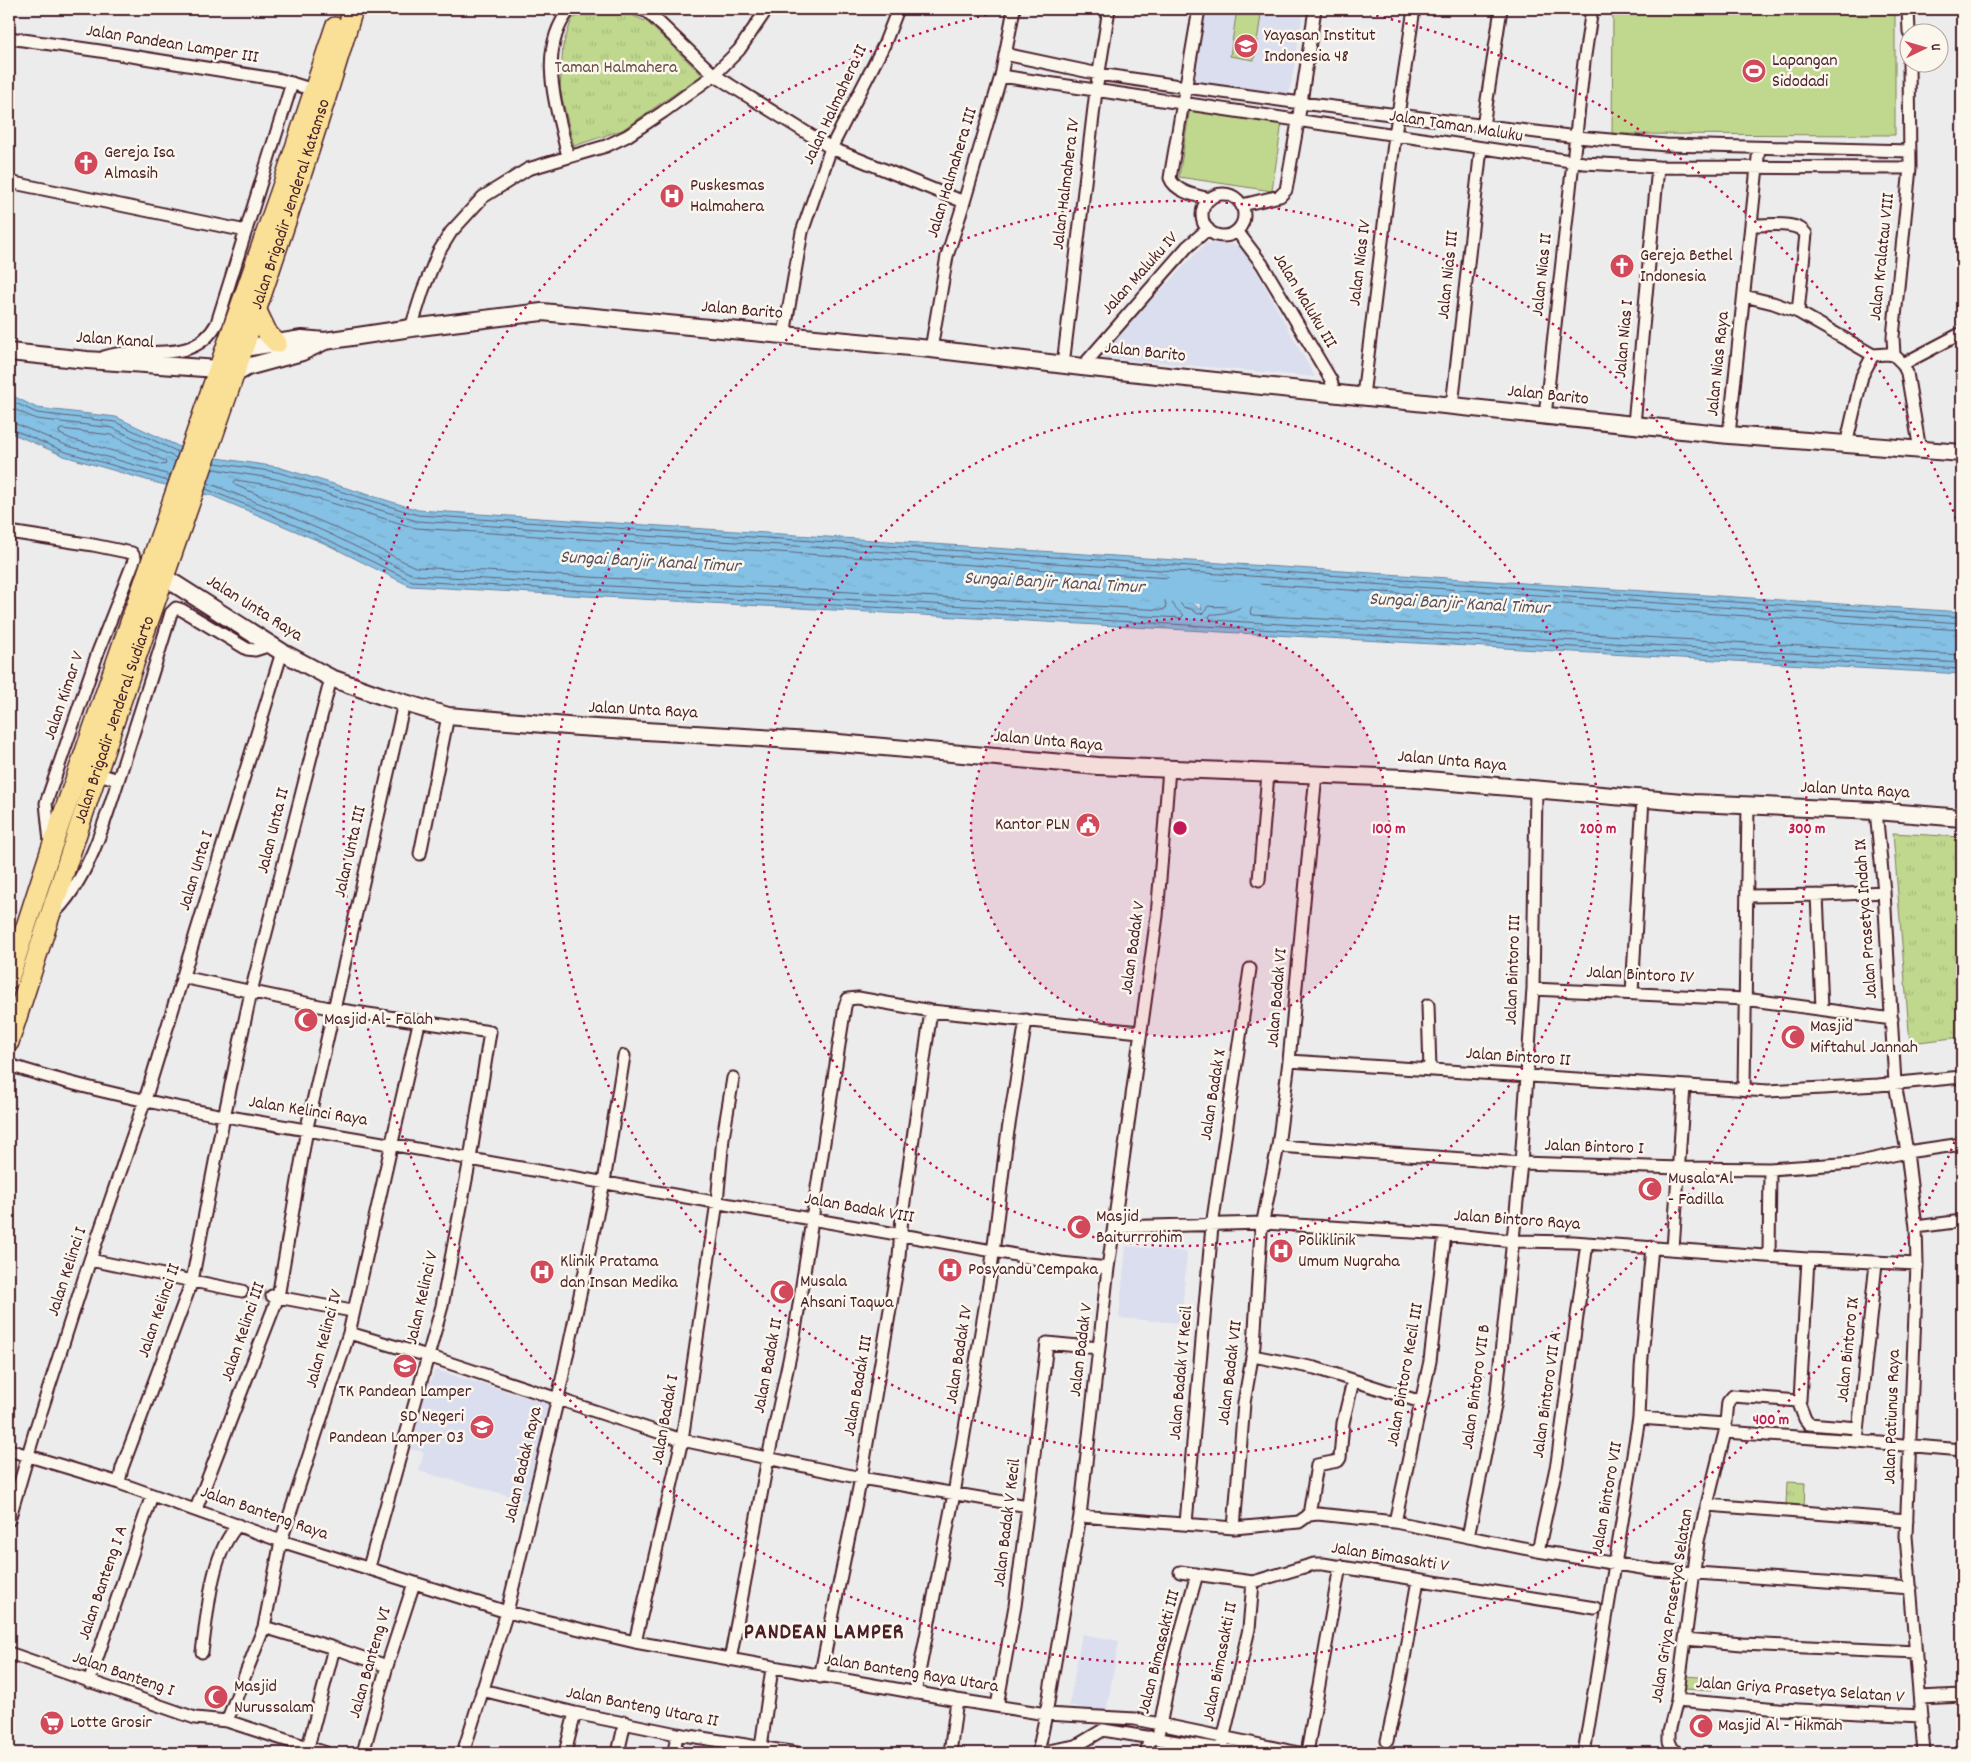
<svg xmlns="http://www.w3.org/2000/svg" width="1971" height="1762" font-family="Dekko,sans-serif">
<style>
.built{fill:#dadeee}
.green{fill:#bfd88e;stroke:#847c5c}
.park{fill:url(#park-tufts);stroke:#847c5c}
.water{fill:url(#water-ripples);stroke:#6d809a;fill-rule:evenodd}
.lines{fill:none;stroke-linecap:round;stroke-linejoin:round}
.shore{stroke:#626075;stroke-width:1}
.river{stroke:#85c1e4;stroke-width:25}
.street-tunnel{stroke:#ccc3c6;stroke-width:11;stroke-dasharray:11 5.5;stroke-linecap:butt}
.street-casing{stroke:#4a1f2b;stroke-width:15}
.secondary-casing{stroke:#4a1f2b;stroke-width:20}
.primary-casing{stroke:#4a1f2b;stroke-width:22}
.street{stroke:#fbf7ec;stroke-width:11}
.secondary{stroke:#fbf7ec;stroke-width:16}
.primary{stroke:#fadf96;stroke-width:19}
.ring{fill:none;stroke:#c2185b;stroke-width:2.5;stroke-dasharray:2.5 5}
.labels{text-anchor:middle;dominant-baseline:central;stroke-width:5;stroke-linejoin:round;paint-order:stroke}
.poi-label{font-size:18px;fill:#4a1f2b;stroke:#fbf7ec;text-anchor:start}
.street-label{font-size:18px;fill:#4a1f2b;stroke:#fbf7ec}
.park-label{font-size:18px;fill:#674d44;stroke:#fbf7ec}
.water-label{font-size:19px;font-style:italic;fill:#5c5062;stroke:#fbf7ec}
.district-label{font-size:22px;font-weight:bold;letter-spacing:1px;fill:#4a1f2b;stroke:#fbf7ec}
.centre{fill:#c2185b;stroke:#fbf7ec;stroke-width:2.5}
.ring-label{font-size:15px;text-anchor:middle;font-weight:bold;fill:#c2185b;stroke:#fbf7ec;stroke-width:5;stroke-linejoin:round;paint-order:stroke}
</style>
<defs>
<pattern id="park-tufts" width="24" height="20" patternUnits="userSpaceOnUse" patternTransform="scale(1.25)"><rect width="24" height="20" fill="#bfd88e"/><path d="M3 7l-1-3M5 7V3M7 7l1-3M15 17l-1-3M17 17v-4M19 17l1-3" fill="none" stroke="#a6b97b"/></pattern>
<pattern id="water-ripples" width="26" height="14" patternUnits="userSpaceOnUse" patternTransform="scale(1.25)"><rect width="26" height="14" fill="#85c1e4"/><path d="M2 4q2-2 4 0t4 0M15 11q2-2 4 0t4 0" fill="none" stroke="#74a5c4"/></pattern>
</defs>
<rect width="100%" height="100%" fill="#ececed"/>
<filter id="ink" filterUnits="userSpaceOnUse"><feTurbulence type="fractalNoise" baseFrequency=".02" numOctaves="2"/><feDisplacementMap in="SourceGraphic" scale="10" xChannelSelector="R" yChannelSelector="G"/><feConvolveMatrix kernelMatrix="1 2 1 2 8 2 1 2 1" color-interpolation-filters="sRGB"/></filter>
<g filter="url(#ink)">
<path class="built" d="M1202,9h102l-16,91 -99,-17z
M1206,243l36,2 73,132 -218,-20z
M1126,1246l61,6 -6,71 -62,-5z
M435,1370l118,35 -24,96 -110,-30 5,-19 -13,-3 14,-53z
M1082,1634l37,7 -13,71 -37,-7z"/>
<path class="green" d="M1237,9h25l-8,51 -24,-4z
M1613,9h282v126l-283,-1z
M1190,108l92,14 -10,69 -93,-14z
M1685,1676l28,2 -1,13 -27,-2z"/>
<path class="park" d="M593,9h25l29,13 55,53 -80,55 -48,16 -14,-56 3,-45 9,-26z
M1893,833l69,4v200l-52,6z
M1787,1482l18,1 -1,24 -18,-1z"/>
<path class="water" d="M9,394l28,14 79,9 81,38 81,12 140,43 1544,102v62l-1552,-88 -84,-42 -113,-48 -56,-13 -93,-27 -55,-24zM1200,592l36,2 3,3 -23,6 -7,-3 -9,3 2,7 -9,-6 -7,-1 -4,-6z"/>
<g class="lines">
<path class="shore" d="M9,400l28,13 78,9 63,30
M9,407l27,12 77,9 63,30
M9,422l5,1 54,23 102,29
M9,428l57,24 102,29
M62,429l49,6 54,26 1,3 -4,1 -91,-26 -11,-5 -1,-3z
M215,463l62,9 141,43 1544,102
M213,469l63,10 141,42 1545,102
M236,480l38,6 142,42 753,50 2,3 -7,13 2,13 -3,3 -748,-43 -81,-40 -99,-42 -1,-3z
M208,483l63,25 59,26 83,41 768,43 3,-3c-6,-4 -13,-10 -13,-18 1,-20 57,-19 70,-13 3,1 6,4 7,8 6,16 -26,23 -37,22l-2,3 2,3 751,43
M206,489l63,25 59,26 84,41 1550,88
M1199,587l38,2 5,4 1,5c-6,8 -26,10 -35,8l-4,7 -6,1 -7,-5 -8,-2 -6,-9 4,-6z
M1962,630l-705,-46 -2,2 1,13 -6,13 2,3 710,40"/>
<path class="river" d="M1172,590l82,5"/>
<path class="street-tunnel" d="M242,1291l30,5"/>
<defs>
<path id="street" d="M639,9l9,3 66,63 117,73 133,54
M1199,9l-29,169c5,14 27,18 40,21
M1908,9l1,23
M9,38l91,13 181,29 39,12
M1005,54l94,20 87,13 115,16 276,34 89,8 244,6
M1909,62l1,106 -17,169 1,18 9,9 4,9 13,77
M1001,76l583,87 74,4 252,1
M1483,126l18,-117
M568,157c-10,-48 -33,-105 2,-148
M9,182l237,49
M1202 215a21 21 0 1 1 42 0a21 21 0 1 1-42 0Z
M1242,205l38,-9 6,-6 12,-68 17,-113
M1751,225c16,1 45,-5 55,9l-8,78
M1237,231l25,33 69,116 3,13
M1744,296l29,7 25,9 75,43 14,-1 7,1
M411,328l12,-38 15,-37 13,-21 32,-35 45,-28 78,-23 21,-10 36,-24 51,-37 25,-25 28,-41
M784,335l18,-103 29,-84 53,-103 14,-36
M931,349l16,-93 17,-54 37,-126 13,-67
M104,357c7,-2 15,-4 23,-4 35,-2 71,6 90,-30l75,-240
M1903,364l59,-31
M1063,365l33,-274 13,-82
M1082,367l105,-120 21,-18
M1363,396l32,-261 19,-126
M1452,406l29,-258
M1545,416l39,-354 8,-53
M1634,424l24,-257
M1729,435l30,-287
M1846,445l16,-69 11,-21
M9,532l84,13 39,8 3,5 -37,94 -52,151 4,39
M96,773l22,7
M1876,811l8,81 11,191 12,69 9,75 1,37 -11,272 18,217
M420,854l28,-138
M1259,880l9,-106
M1817,895l5,113
M1747,896l78,-1 59,-3
M52,915c38,-35 56,-104 72,-153 16,-50 32,-99 47,-149l5,-5 6,2 65,39 8,1 16,-5
M182,977l152,32 156,23 -20,127 -28,147 -73,261
M1533,989l212,10 147,20
M1632,993l11,-195
M1428,1005l2,65
M1289,1061l479,30 110,-6 84,-8
M9,1065c149,48 308,63 461,94l591,104 47,5
M1744,1089l4,-284
M1278,1146l243,17 159,5 90,1 85,-6 52,-11 55,-8
M1115,1227l148,-4 182,11 68,7 60,1 235,17 109,5
M1916,1227l46,-6
M1673,1249l11,-163
M1769,1256l1,-87
M90,1260l152,31
M272,1296l80,15
M349,1333l79,23 254,84 179,38 167,28
M1253,1356l62,12 106,34
M1798,1401l7,18 4,5 49,4
M1639,1418l86,6
M1725,1432l132,9 105,9
M1857,1441l19,-178
M9,1450l110,33 162,58 226,71 128,30 322,58 89,14 89,5 164,34
M119,1483l3,-15 70,-187 29,-150 30,-139 80,-314
M1707,1505l200,15
M196,1509l82,-212 30,-174 96,-420
M1309,1515l8,-50 21,-4 2,-3 3,-35 10,-42
M1080,1516l154,12 65,-6 10,-7 9,-1 77,8 143,29 116,19 257,18
M9,1520l26,-89 55,-171 55,-160 137,-448
M1395,1522l35,-161 15,-127
M1186,1523l26,-297 38,-257
M1234,1528l10,-125 10,-57 7,-115 17,-85 11,-85 27,-287
M1468,1537l28,-136 25,-238 12,-174 3,-199
M1538,1551l19,-88 30,-220
M1180,1572l73,10 61,-18h9l272,44
M264,1627l70,21 53,18
M1685,1639l57,5 174,8
M635,1642l47,-202 35,-238 6,-64 10,-60
M202,1652c6,-39 8,-97 36,-127
M9,1653l186,65 32,3 99,32
M730,1660l38,-202 26,-121 51,-331 3,-7 10,-1 73,13 209,21
M820,1677l41,-199 38,-221 3,-41 29,-205
M89,1682l63,-187
M482,1690l93,23 102,21 120,19
M915,1693l39,-199 36,-216 17,-141 19,-117
M1920,1697l42,-2
M1677,1700l102,9 142,7
M997,1706l18,-100 13,-100 19,-163 52,5
M227,1721l37,-94 17,-86 68,-208 70,-310
M1159,1731l13,-67 25,-90
M1387,1741l13,-60 18,-101
M1222,1744l27,-115 4,-47
M308,1747l26,-99
M761,1747l11,-79
M363,1753l24,-87 27,-83
M463,1753l44,-141 51,-214 46,-216 20,-126
M565,1753l10,-40
M618,1753l7,-31
M674,1753l3,-19
M950,1753l7,-53
M1038,1753l8,-39 34,-198 28,-248 49,-352 12,-147
M1038,1753l38,-7 27,-16 142,23
M1146,1753l4,-16
M1307,1753l33,-187
M1584,1753l55,-335 2,-50 11,-121
M1679,1753l-7,-5 -3,-7v-9l8,-32 21,-159 27,-109 3,-30 5,-6 65,5 2,-1 8,-141"/>
<path id="secondary" d="M244,348l58,-9 23,2 86,-13 131,-16 389,37 151,18 647,68 233,18
M9,352l78,8 131,9
M235,374l12,-7 55,-15 23,-11
M164,577l118,75 49,26 51,18 66,20 131,11 248,15 271,24 307,12 289,25 182,8 86,7"/>
<g id="primary">
<path d="M257,311l11,23 9,9"/>
<path d="M9,979l42,-130 233,-668 51,-154"/>
<path id="s1" d="M9,1042c50,-155 100,-309 154,-462 66,-190 133,-379 190,-571"/>
</g>
</defs>
<use href="#street" class="street-casing"/>
<use href="#secondary" class="secondary-casing"/>
<use href="#primary" class="primary-casing"/>
<use href="#street" class="street"/>
<use href="#secondary" class="secondary"/>
<use href="#primary" class="primary"/>
</g>
</g>
<circle cx="1180" cy="828" r="209" fill="#c2185b" fill-opacity=".12"/>
<g class="ring">
<circle cx="1180" cy="828" r="209"/>
<circle cx="1180" cy="828" r="418"/>
<circle cx="1180" cy="828" r="627"/>
<path d="M1960 1128A836 836 0 1 1 1013 9M1347 9A836 836 0 0 1 1960 528"/>
</g>
<defs>
<symbol id="school-disc" viewBox="-11 -11 22 22"><circle r="9.5" fill="#d1495b" stroke="#fbf7ec"/><path d="M0-5L7-2L0 1L-7-2ZM-4 1L0 2.5L4 1V4Q0 6-4 4Z" fill="#fff"/></symbol>
<symbol id="stadium-disc" viewBox="-11 -11 22 22"><circle r="9.5" fill="#d1495b" stroke="#fbf7ec"/><path d="M0-5a6.5 5 0 1 0 0 10a6.5 5 0 1 0 0-10ZM-3.5-1.8h7v3.6h-7Z" fill="#fff"/></symbol>
<symbol id="church-disc" viewBox="-11 -11 22 22"><circle r="9.5" fill="#d1495b" stroke="#fbf7ec"/><path d="M-1.2-6h2.4v3.5h3.3v2.4h-3.3V6h-2.4V-.1h-3.3v-2.4h3.3Z" fill="#fff"/></symbol>
<symbol id="hospital-disc" viewBox="-11 -11 22 22"><circle r="9.5" fill="#d1495b" stroke="#fbf7ec"/><path d="M-5-5h3v3.5h4V-5h3V5h-3V1.5h-4V5h-3Z" fill="#fff"/></symbol>
<symbol id="civic-disc" viewBox="-11 -11 22 22"><circle r="9.5" fill="#d1495b" stroke="#fbf7ec"/><path d="M-.6-6.5H3V-4.5H.6V-3L4-1V1h2V6H-6V1h2V-1L-.6-3ZM-1.2 2.5V6h2.4V2.5Z" fill="#fff"/></symbol>
<symbol id="mosque-disc" viewBox="-11 -11 22 22"><circle r="9.5" fill="#d1495b" stroke="#fbf7ec"/><path d="M3.5-4.9A6 6 0 1 0 3.5 4.9A5 5 0 1 1 3.5-4.9Z" fill="#fff"/></symbol>
<symbol id="supermarket-disc" viewBox="-11 -11 22 22"><circle r="9.5" fill="#d1495b" stroke="#fbf7ec"/><path d="M-6-5.5h2.5l.6 2H6L4.5 2H-2.5L-4.4-4H-6ZM-1.5 3.2a1.3 1.3 0 1 0 .1 0ZM3 3.2a1.3 1.3 0 1 0 .1 0Z" fill="#fff"/></symbol>
</defs>
<g fill-rule="evenodd">
<use href="#school-disc" x="1232" y="32" width="28" height="28"/>
<use href="#stadium-disc" x="1740" y="57" width="28" height="28"/>
<use href="#church-disc" x="72" y="149" width="28" height="28"/>
<use href="#hospital-disc" x="658" y="182" width="28" height="28"/>
<use href="#church-disc" x="1608" y="252" width="28" height="28"/>
<use href="#civic-disc" x="1074" y="811" width="28" height="28"/>
<use href="#mosque-disc" x="292" y="1006" width="28" height="28"/>
<use href="#mosque-disc" x="1779" y="1023" width="28" height="28"/>
<use href="#mosque-disc" x="1636" y="1175" width="28" height="28"/>
<use href="#mosque-disc" x="1065" y="1213" width="28" height="28"/>
<use href="#hospital-disc" x="1267" y="1237" width="28" height="28"/>
<use href="#hospital-disc" x="936" y="1256" width="28" height="28"/>
<use href="#hospital-disc" x="528" y="1258" width="28" height="28"/>
<use href="#mosque-disc" x="768" y="1278" width="28" height="28"/>
<use href="#school-disc" x="391" y="1352" width="28" height="28"/>
<use href="#school-disc" x="468" y="1413" width="28" height="28"/>
<use href="#mosque-disc" x="202" y="1683" width="28" height="28"/>
<use href="#supermarket-disc" x="38" y="1709" width="28" height="28"/>
<use href="#mosque-disc" x="1687" y="1712" width="28" height="28"/>
</g>
<g class="labels">
<g class="poi-label">
<text x="1264" y="36">Yayasan Institut<tspan x="1264" dy="21">Indonesia 48</tspan></text>
<text x="1772" y="61">Lapangan<tspan x="1772" dy="21">Sidodadi</tspan></text>
<text x="104" y="153">Gereja Isa<tspan x="104" dy="21">Almasih</tspan></text>
<text x="690" y="186">Puskesmas<tspan x="690" dy="21">Halmahera</tspan></text>
<text x="1640" y="256">Gereja Bethel<tspan x="1640" dy="21">Indonesia</tspan></text>
<text x="1070" y="825" text-anchor="end">Kantor PLN</text>
<text x="324" y="1020">Masjid Al- Falah</text>
<text x="1810" y="1027">Masjid<tspan x="1810" dy="21">Miftahul Jannah</tspan></text>
<text x="1668" y="1179">Musala Al<tspan x="1668" dy="21">- Fadilla</tspan></text>
<text x="1096" y="1217">Masjid<tspan x="1096" dy="21">Baiturrrohim</tspan></text>
<text x="1298" y="1241">Poliklinik<tspan x="1298" dy="21">Umum Nugraha</tspan></text>
<text x="560" y="1262">Klinik Pratama<tspan x="560" dy="21">dan Insan Medika</tspan></text>
<text x="968" y="1270">Posyandu Cempaka</text>
<text x="800" y="1282">Musala<tspan x="800" dy="21">Ahsani Taqwa</tspan></text>
<text x="405" y="1392" text-anchor="middle">TK Pandean Lamper</text>
<text x="464" y="1417" text-anchor="end">SD Negeri<tspan x="464" dy="21">Pandean Lamper 03</tspan></text>
<text x="234" y="1687">Masjid<tspan x="234" dy="21">Nurussalam</tspan></text>
<text x="70" y="1723">Lotte Grosir</text>
<text x="1718" y="1726">Masjid Al - Hikmah</text>
</g>
<g class="street-label">
<text transform="translate(172 45) rotate(9)">Jalan Pandean Lamper III</text>
<text transform="translate(836 105) rotate(-65)">Jalan Halmahera II</text>
<text transform="translate(1456 127) rotate(9)">Jalan Taman Maluku</text>
<text transform="translate(953 173) rotate(-73)">Jalan Halmahera III</text>
<text transform="translate(1067 184) rotate(-83)">Jalan Halmahera IV</text>
<text stroke="none"><textPath href="#s1" startOffset="884">Jalan Brigadir Jenderal Katamso</textPath></text>
<text transform="translate(1883 257) rotate(-84)">Jalan Kralatau VIII</text>
<text transform="translate(1361 263) rotate(-83)">Jalan Nias IV</text>
<text transform="translate(1141 274) rotate(-48)">Jalan Maluku IV</text>
<text transform="translate(1449 275) rotate(-84)">Jalan Nias III</text>
<text transform="translate(1543 275) rotate(-84)">Jalan Nias II</text>
<text transform="translate(1304 301) rotate(59)">Jalan Maluku III</text>
<text transform="translate(742 311) rotate(5)">Jalan Barito</text>
<text transform="translate(1625 339) rotate(-85)">Jalan Nias I</text>
<text transform="translate(115 341) rotate(4)">Jalan Kanal</text>
<text transform="translate(1145 353) rotate(6)">Jalan Barito</text>
<text transform="translate(1719 364) rotate(-84)">Jalan Nias Raya</text>
<text transform="translate(1548 396) rotate(6)">Jalan Barito</text>
<text transform="translate(254 609) rotate(32)">Jalan Unta Raya</text>
<text transform="translate(65 696) rotate(-71)">Jalan Kimar V</text>
<text transform="translate(643 711) rotate(3)">Jalan Unta Raya</text>
<text stroke="none"><textPath href="#s1" startOffset="339">Jalan Brigadir Jenderal Sudiarto</textPath></text>
<text transform="translate(1048 742) rotate(5)">Jalan Unta Raya</text>
<text transform="translate(1452 762) rotate(5)">Jalan Unta Raya</text>
<text transform="translate(1855 791) rotate(3)">Jalan Unta Raya</text>
<text transform="translate(274 831) rotate(-76)">Jalan Unta II</text>
<text transform="translate(351 852) rotate(-77)">Jalan Unta III</text>
<text transform="translate(197 871) rotate(-73)">Jalan Unta I</text>
<text transform="translate(1867 919) rotate(-94)">Jalan Prasetya Indah IX</text>
<text transform="translate(1134 948) rotate(-82)">Jalan Badak V</text>
<text transform="translate(1514 970) rotate(-88)">Jalan Bintoro III</text>
<text transform="translate(1640 976) rotate(3)">Jalan Bintoro IV</text>
<text transform="translate(1278 998) rotate(-85)">Jalan Badak VI</text>
<text transform="translate(1518 1058) rotate(4)">Jalan Bintoro II</text>
<text transform="translate(1214 1095) rotate(-81)">Jalan Badak X</text>
<text transform="translate(308 1112) rotate(9)">Jalan Kelinci Raya</text>
<text transform="translate(1594 1148) rotate(2)">Jalan Bintoro I</text>
<text transform="translate(859 1209) rotate(10)">Jalan Badak VIII</text>
<text transform="translate(1517 1221) rotate(4)">Jalan Bintoro Raya</text>
<text transform="translate(68 1272) rotate(-72)">Jalan Kelinci I</text>
<text transform="translate(423 1298) rotate(-77)">Jalan Kelinci V</text>
<text transform="translate(160 1311) rotate(-71)">Jalan Kelinci II</text>
<text transform="translate(244 1332) rotate(-71)">Jalan Kelinci III</text>
<text transform="translate(325 1339) rotate(-75)">Jalan Kelinci IV</text>
<text transform="translate(1082 1350) rotate(-83)">Jalan Badak V</text>
<text transform="translate(1849 1350) rotate(-84)">Jalan Bintoro IX</text>
<text transform="translate(960 1355) rotate(-81)">Jalan Badak IV</text>
<text transform="translate(769 1366) rotate(-79)">Jalan Badak II</text>
<text transform="translate(1182 1373) rotate(-85)">Jalan Badak VI Kecil</text>
<text transform="translate(1231 1373) rotate(-83)">Jalan Badak VII</text>
<text transform="translate(1406 1375) rotate(-80)">Jalan Bintoro Kecil III</text>
<text transform="translate(859 1386) rotate(-80)">Jalan Badak III</text>
<text transform="translate(1477 1387) rotate(-82)">Jalan Bintoro VII B</text>
<text transform="translate(1548 1395) rotate(-82)">Jalan Bintoro VII A</text>
<text transform="translate(1893 1417) rotate(-88)">Jalan Patiunus Raya</text>
<text transform="translate(666 1420) rotate(-80)">Jalan Badak I</text>
<text transform="translate(524 1465) rotate(-77)">Jalan Badak Raya</text>
<text transform="translate(1608 1498) rotate(-80)">Jalan Bintoro VII</text>
<text transform="translate(264 1514) rotate(19)">Jalan Banteng Raya</text>
<text transform="translate(1008 1523) rotate(-83)">Jalan Badak V Kecil</text>
<text transform="translate(1390 1558) rotate(9)">Jalan Bimasakti V</text>
<text transform="translate(104 1583) rotate(-71)">Jalan Banteng I A</text>
<text transform="translate(1673 1606) rotate(-81)">Jalan Griya Prasetya Selatan</text>
<text transform="translate(1160 1652) rotate(-76)">Jalan Bimasakti III</text>
<text transform="translate(1221 1662) rotate(-79)">Jalan Bimasakti II</text>
<text transform="translate(371 1663) rotate(-74)">Jalan Banteng VI</text>
<text transform="translate(911 1674) rotate(9)">Jalan Banteng Raya Utara</text>
<text transform="translate(123 1675) rotate(19)">Jalan Banteng I</text>
<text transform="translate(1800 1691) rotate(4)">Jalan Griya Prasetya Selatan V</text>
<text transform="translate(642 1708) rotate(11)">Jalan Banteng Utara II</text>
</g>
<g class="park-label">
<text x="616" y="68">Taman Halmahera</text>
</g>
<g class="water-label">
<text transform="translate(650 563) rotate(3)">Sungai Banjir Kanal Timur</text>
<text transform="translate(1054 584) rotate(3)">Sungai Banjir Kanal Timur</text>
<text transform="translate(1459 605) rotate(3)">Sungai Banjir Kanal Timur</text>
</g>
<g class="district-label">
<text x="824" y="1633">PANDEAN LAMPER</text>
</g>
</g>
<circle cx="1180" cy="828" r="8" class="centre"/>
<g class="ring-label">
<text x="1389" y="833">100 m</text>
<text x="1598" y="833">200 m</text>
<text x="1807" y="833">300 m</text>
<text x="1771" y="1424">400 m</text>
</g>
<rect width="1971" height="1762" fill="none" stroke="#fbf7ec" stroke-width="30"/>
<rect x="15" y="15" width="1941" height="1732" fill="none" stroke="#4a1f2b" stroke-width="2" filter="url(#ink)"/>
<g transform="translate(1924 48) rotate(85)"><circle r="24" fill="#fbf7ec" stroke="#b4a19f"/>
<path d="M0-4L9 19L0 12L-9 19Z" fill="#d1495b"/>
<text y="-8" font-size="14" font-weight="bold" text-anchor="middle" fill="#4a1f2b">U</text>
</g>
</svg>
